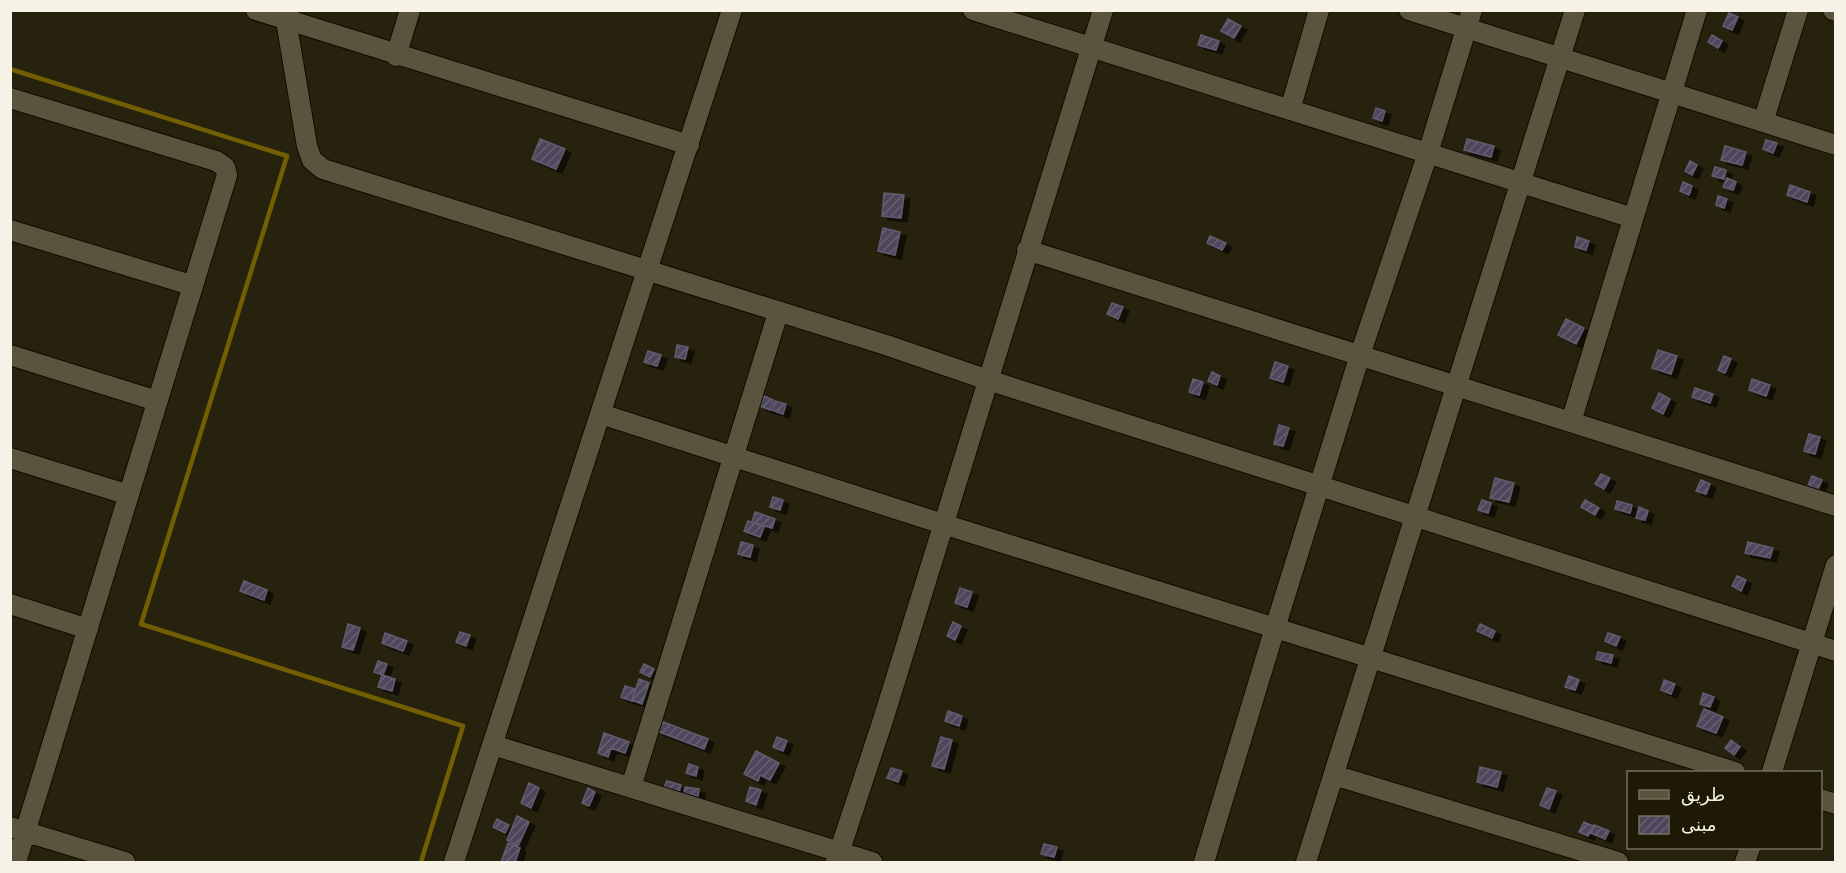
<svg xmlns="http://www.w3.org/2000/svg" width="1846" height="873" font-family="'DejaVu Sans','Noto Sans Arabic',sans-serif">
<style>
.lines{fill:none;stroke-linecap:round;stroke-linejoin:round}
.stream{stroke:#725f03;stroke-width:4.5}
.building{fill:url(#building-hatch);stroke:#625b71;stroke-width:1.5;filter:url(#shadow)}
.minor-casing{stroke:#100b00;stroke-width:22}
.minor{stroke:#5a543e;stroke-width:20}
</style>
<defs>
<pattern id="building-hatch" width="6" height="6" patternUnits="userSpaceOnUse" patternTransform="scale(1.5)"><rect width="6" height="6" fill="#4d465b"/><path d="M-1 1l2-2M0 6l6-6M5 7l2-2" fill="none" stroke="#676173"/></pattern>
<filter id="shadow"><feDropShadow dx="6" dy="4" stdDeviation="0" flood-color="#0009"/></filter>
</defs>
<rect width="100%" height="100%" fill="#27220d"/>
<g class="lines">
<path class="stream" d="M10,69l277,87 -146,468 322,102 -42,136"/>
</g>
<path class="building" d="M1729,13l9,4 -6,13 -9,-4z
M1228,19l13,7 -7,12 -13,-7z
M1201,35l18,6 -3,9 -18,-5z
M1712,35l10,6 -4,7 -10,-6z
M1376,108l9,3 -3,10 -9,-3z
M540,139l25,10 -9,20 -24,-10z
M1467,139l27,7 -3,11 -27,-7z
M1766,140l11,3 -4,10 -10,-4z
M1725,146l21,6 -4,13 -21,-5z
M1690,161l7,4 -5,10 -7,-4z
M1715,167l11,3 -2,9 -12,-3z
M1727,178l9,4 -3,8 -10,-3z
M1683,182l9,4 -3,9 -9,-4z
M1790,185l20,7 -3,10 -20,-7z
M884,193l20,2 -3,23 -19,-2z
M1718,196l9,3 -3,9 -8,-3z
M883,228l17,4 -5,23 -17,-4z
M1210,236l16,7 -4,7 -15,-7z
M1577,237l12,4 -3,9 -11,-3z
M1112,303l11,4 -5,12 -11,-5z
M1566,319l18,9 -8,16 -18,-9z
M677,345l11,2 -3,12 -10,-2z
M1658,350l19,6 -6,18 -19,-6z
M648,351l13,4 -4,11 -13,-4z
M1724,356l7,3 -6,14 -7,-3z
M1275,362l13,4 -5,16 -13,-4z
M1212,372l8,4 -3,9 -9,-4z
M1193,379l10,3 -4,13 -10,-3z
M1752,379l18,6 -4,11 -17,-6z
M1695,388l18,6 -3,9 -18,-6z
M1659,393l11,6 -7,15 -11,-6z
M764,396l9,4 -3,10 -10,-4z
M775,401l11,3 -3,10 -11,-4z
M1279,425l10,3 -6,18 -9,-2z
M1809,434l11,3 -5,17 -11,-3z
M1601,474l9,4 -6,11 -9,-5z
M1812,476l10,4 -4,9 -10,-4z
M1495,478l19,5 -5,19 -19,-4z
M1701,480l9,4 -4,10 -10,-3z
M773,497l10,3 -3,10 -10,-3z
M1482,500l9,3 -3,10 -10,-3z
M1585,500l14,8 -4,7 -14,-8z
M1617,501l15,4 -2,8 -15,-4z
M1639,507l9,4 -3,9 -9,-2z
M755,512l20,7 -3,9 -20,-6z
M748,521l16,6 -4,10 -16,-6z
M741,542l12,3 -3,12 -12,-3z
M1748,542l25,6 -3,10 -25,-5z
M1737,576l9,4 -5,11 -9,-5z
M244,581l23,9 -3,10 -24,-9z
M960,588l12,4 -5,15 -12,-4z
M953,622l8,4 -6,14 -8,-4z
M348,624l12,4 -7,22 -11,-3z
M1480,624l15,7 -3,7 -15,-7z
M460,632l10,3 -4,11 -10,-4z
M385,633l22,8 -4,10 -21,-8z
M1608,633l12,4 -4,9 -11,-5z
M1598,652l15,3 -2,8 -15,-4z
M378,661l9,3 -4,11 -9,-3z
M644,664l10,5 -4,8 -10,-5z
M382,675l13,4 -3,12 -14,-4z
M1569,676l10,4 -4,10 -10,-3z
M639,679l10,4 -7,21 -10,-4z
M1664,680l11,4 -4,10 -10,-4z
M625,686l10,3 -3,12 -11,-4z
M1703,693l11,4 -4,10 -10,-3z
M1704,709l19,8 -7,16 -19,-7z
M948,711l14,5 -3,10 -14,-5z
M661,721l47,18 -4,10 -47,-18z
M604,733l25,9 -4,11 -14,-5 -3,9 -10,-4z
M777,737l10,4 -4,10 -10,-4z
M941,737l11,3 -8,29 -12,-3z
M1731,740l9,7 -6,8 -9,-7z
M756,751l23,12 -9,17 -10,-5 -2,6 -14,-7z
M689,764l9,3 -2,9 -10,-3z
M1480,767l21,5 -4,15 -20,-5z
M891,768l11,3 -4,11 -11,-4z
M667,781l14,4 -2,7 -15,-5z
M529,783l10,5 -8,20 -10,-5z
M685,787l14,2 -1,7 -14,-3z
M750,787l11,3 -5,15 -10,-4z
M588,788l7,4 -6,14 -7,-3z
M1547,788l9,3 -7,18 -9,-4z
M517,816l12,6 -11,24 -11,-6z
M497,819l12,6 -4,8 -12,-6z
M1584,822l9,4 -5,10 -9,-4z
M1594,825l15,6 -4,8 -14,-6z
M508,843l12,5 -5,14h-14z
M1044,844l13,3 -3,10 -13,-3z"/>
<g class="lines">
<defs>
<path id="minor" d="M256,10l433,135
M289,10l-3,10 21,126 5,14 11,9 563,176 102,35 848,271
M973,10l660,208
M1409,10l427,135
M1833,10l3,1
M396,56l14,-46
M10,98l206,63 9,6 2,8 -211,687
M1290,110l29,-100
M1763,122l35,-112
M10,230l181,55
M1027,250l809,256
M10,355l147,46
M601,414l342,110 792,248
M1571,422l126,-412
M10,458l119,37
M10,604l78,25
M493,745l379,117
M1772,772l64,-207
M1334,775l284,87
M631,787l147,-474
M1820,799l16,5
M10,827l115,35
M454,862l278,-852
M836,862l47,-142 220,-710
M1204,862l71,-234 85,-273 68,-202 44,-143
M1306,862l269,-852
M1745,862l5,-14"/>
</defs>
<use href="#minor" class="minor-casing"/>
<use href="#minor" class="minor"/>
</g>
<rect width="1846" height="873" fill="none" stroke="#f6f3e6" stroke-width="24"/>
<rect x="1627" y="771" width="195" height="78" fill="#1e1905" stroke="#74705f" stroke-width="1.5"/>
<rect x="1639" y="790" width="30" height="9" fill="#5a543e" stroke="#74705f" stroke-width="1.5"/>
<text x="1681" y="801" font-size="18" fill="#f6f3e6">طريق</text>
<rect x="1639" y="816" width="30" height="18" fill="url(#building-hatch)" stroke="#74705f" stroke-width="1.5"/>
<text x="1681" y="831" font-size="18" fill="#f6f3e6">مبنى</text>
</svg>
